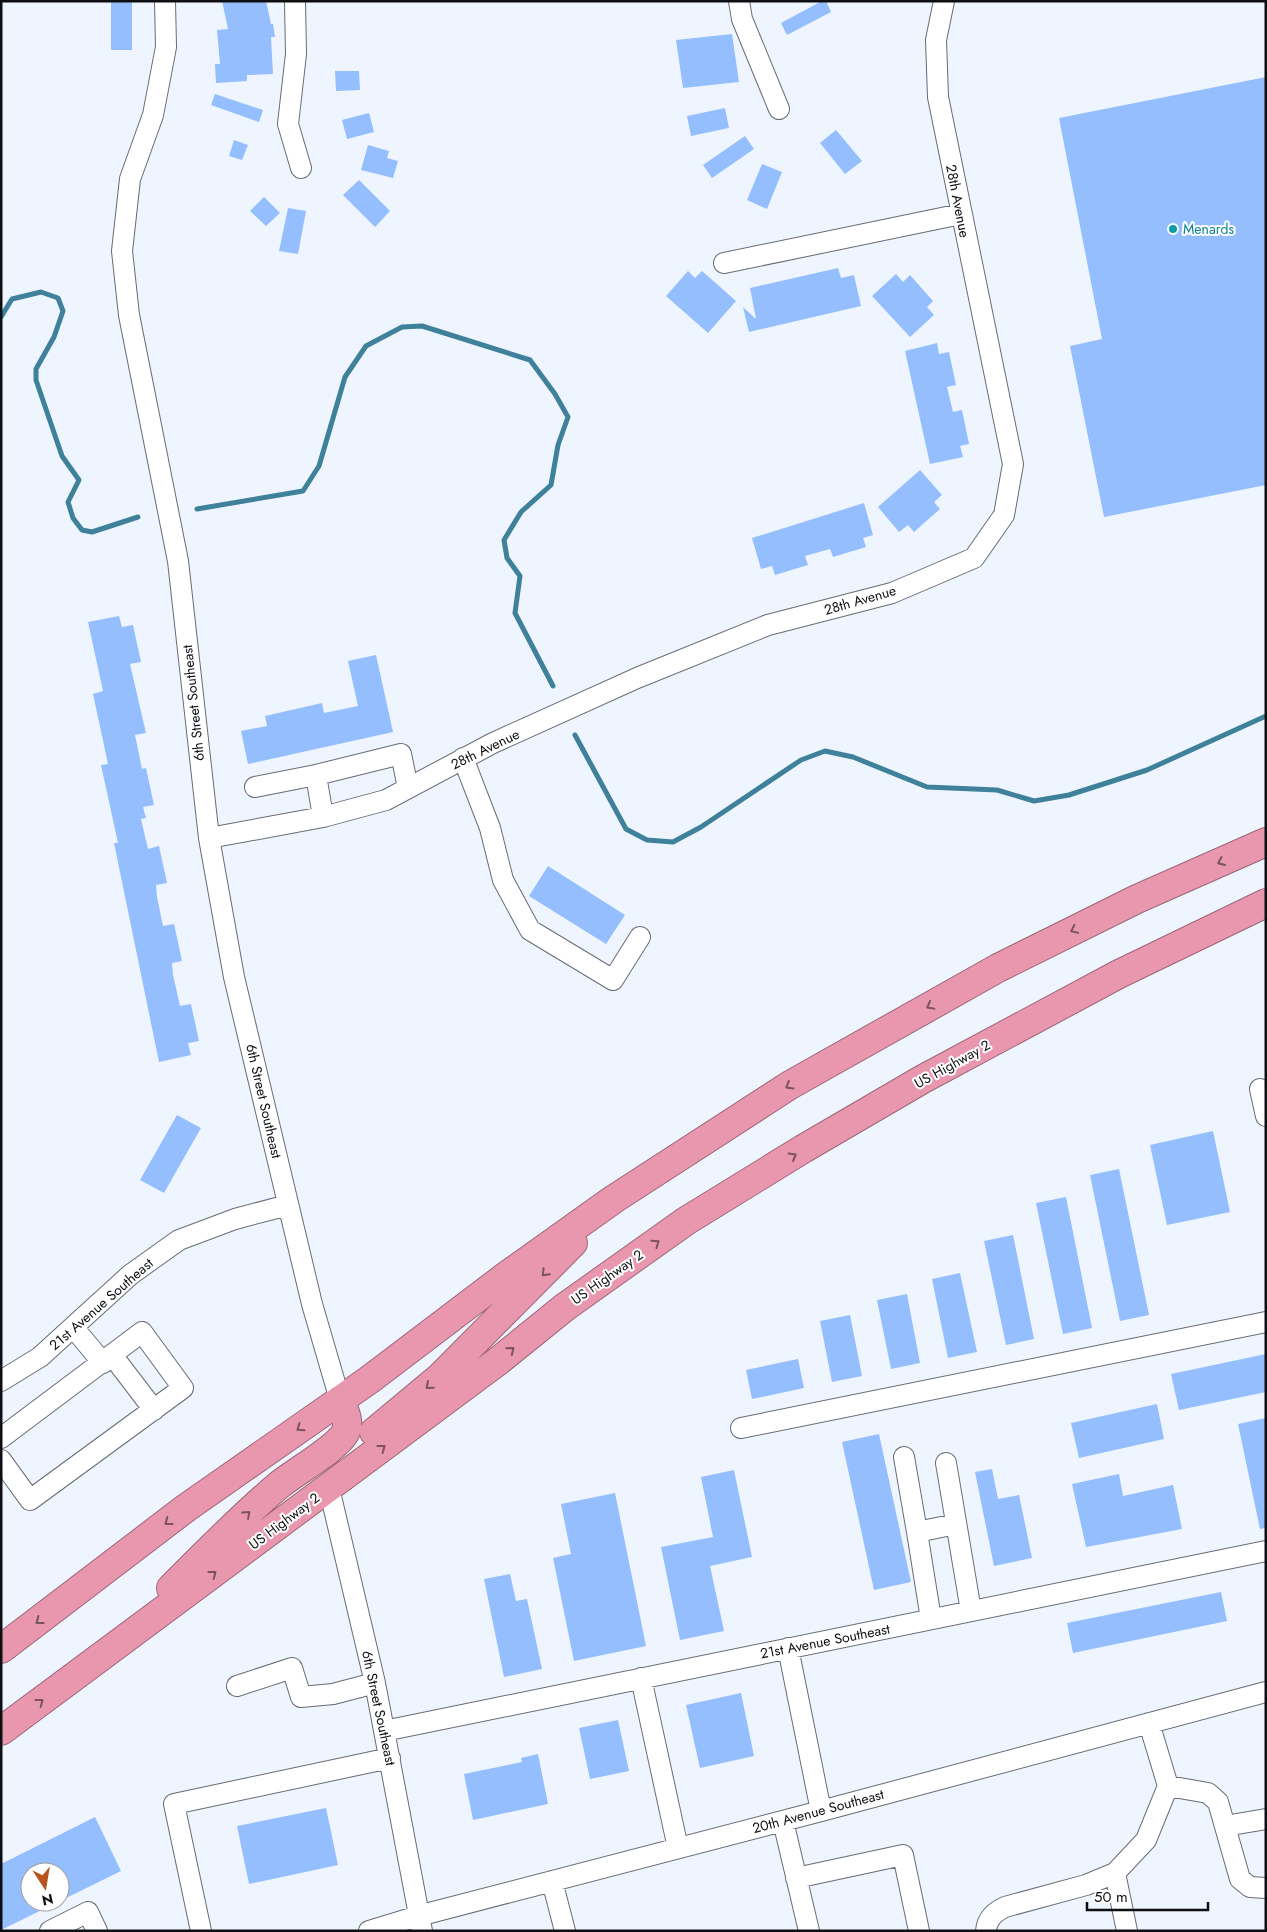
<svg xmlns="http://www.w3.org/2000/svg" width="1267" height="1932" font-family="Jost,sans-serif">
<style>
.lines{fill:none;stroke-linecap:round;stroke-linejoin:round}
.stream{stroke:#3f819b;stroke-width:5}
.building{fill:#94befe}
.minor-casing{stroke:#676c74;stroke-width:22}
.highway-casing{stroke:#9c6777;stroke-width:30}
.minor{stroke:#fff;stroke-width:20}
.highway{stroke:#e897ae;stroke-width:28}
.oneway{stroke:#7b5360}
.culture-dot{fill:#0f9aa8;stroke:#fff;stroke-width:2}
.labels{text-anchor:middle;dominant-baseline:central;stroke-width:4;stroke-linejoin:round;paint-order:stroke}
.street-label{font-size:14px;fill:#0e0f12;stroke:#fff}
.culture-label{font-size:14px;fill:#0d838f;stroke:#fff;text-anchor:start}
</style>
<rect width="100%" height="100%" fill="#eff5fe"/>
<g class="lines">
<path class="stream" d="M1,317l11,-18 29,-7 17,6 5,13 -9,26 -18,32v11l26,76 17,24 -11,22 5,16 9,12 10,2 46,-15
M197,509l106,-18 16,-25 26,-89 21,-31 36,-19 20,-1 108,34 25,34 13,23 -10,28 -7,40 -30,27 -17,28 3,18 13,18 -5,37 38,73
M575,735l51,94 21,11 26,2 28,-15 100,-67 24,-9 28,6 74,30 70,3 37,11 35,-6 78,-25 119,-54"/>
</g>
<path class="building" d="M111,1h21v49h-21z
M222,1h44l5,23h2l2,13h-4l2,37 -26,1v6l-31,2 -1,-19h5l-3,-34 11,-1z
M822,1h4l5,11 -44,23 -6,-12z
M732,34l7,48 -56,6 -7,-48z
M335,71h24l1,19 -24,1z
M1266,77v408l-162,32 -34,-171 32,-7 -43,-221z
M215,94l48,16 -4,12 -48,-17z
M725,108l4,20 -38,8 -4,-20z
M369,113l5,19 -27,7 -5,-19z
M836,130l26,31 -17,13 -25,-31z
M745,136l9,13 -42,29 -9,-13z
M234,140l14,5 -6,15 -13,-4z
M368,145l21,6 -2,7 11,3 -5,17 -32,-8z
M762,164l20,8 -15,37 -20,-9z
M359,180l31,31 -15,16 -32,-32z
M264,197l16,16 -14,13 -16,-15z
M288,208l18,3 -8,43 -19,-3z
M838,268l3,10 13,-3 7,31 -112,26 -6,-25 13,12 -6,-31z
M688,271l7,7 7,-7 34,30 -28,32 -42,-37z
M896,274l7,8 7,-7 23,26 -6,6 7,8 -24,22 -38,-41z
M937,343l2,11 10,-2 7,33 -9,2 6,25 9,-2 7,34 -9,2 3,11 -33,7 -25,-113z
M920,470l22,25 -8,7 6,7 -26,23 -6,-7 -9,7 -21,-25z
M864,503l9,32 -10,3 3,9 -33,10 -3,-8 -25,7 3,9 -33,10 -3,-9 -11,3 -9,-31z
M119,616l3,11 11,-2 8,37 -11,2 16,69 -11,2 7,34 4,-1 8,37 -11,2 3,11 -5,1 7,30 11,-3 8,37 -11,2 1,12 6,29 11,-2 8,37 -10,2 1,12 7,31 11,-2 8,37 -11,2 3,12 -32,7 -45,-219h4l-17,-78 7,-1 -15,-70 10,-3 -15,-69z
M376,655l17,77 -145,32 -7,-33 26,-5 -2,-10 57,-13 2,10 34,-7 -10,-45z
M548,866l77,49 -19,29 -77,-48z
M177,1115l24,13 -37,65 -24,-13z
M1213,1131l17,81 -63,13 -17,-80z
M1119,1169l30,146 -29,6 -30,-146z
M1066,1197l26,131 -29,6 -27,-131z
M1013,1235l21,104 -28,6 -22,-104z
M960,1273l17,79 -29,6 -16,-79z
M907,1294l13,69 -29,6 -14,-69z
M850,1315l12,61 -30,6 -12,-61z
M1266,1354v38l-87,18 -8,-36z
M798,1359l6,29 -52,11 -6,-29z
M1157,1404l7,35 -85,19 -8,-35z
M1266,1418v110l-6,1 -22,-105z
M879,1434l32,148 -37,8 -32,-148z
M992,1469l6,30 21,-4 13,63 -38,8 -19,-94z
M734,1470l18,87 -42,9 14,65 -44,9 -19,-93 52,-10 -12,-60z
M1119,1474l4,22 50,-11 9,44 -96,18 -14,-63z
M615,1493l31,153 -72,15 -21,-103 18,-4 -10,-50z
M510,1574l6,27 11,-2 15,70 -38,8 -20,-98z
M1221,1592l6,29 -154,32 -6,-30z
M741,1693l13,63 -54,12 -14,-63z
M618,1720l11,51 -39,8 -11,-51z
M538,1754l10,50 -75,16 -9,-46 58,-12 -1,-4z
M326,1808l12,57 -89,19 -12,-58z
M95,1817l26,54 -61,30v-29h-30v30h28l-57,28v-66z"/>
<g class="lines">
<defs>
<path id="minor" d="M165,1l1,46 -13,68 -23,64 -8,72 7,64 49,246 31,277 25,139 78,327 28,96
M295,1l1,53 -8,70 13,44
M739,1l3,18 37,90
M724,263l237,-49
M463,758l27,70 13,52 27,50 83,50 27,-43
M316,775l85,-21 7,34
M255,787l61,-12 7,42
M209,838l114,-21 63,-17 107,-57 144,-65 131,-53 124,-32 82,-35 30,-43 9,-51 -75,-367 -2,-57 8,-39
M1260,1089l6,27
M73,1327l30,36
M112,1355l42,55
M1,1381l39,-24 90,-82 49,-35 56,-21 53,-14
M741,1428l525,-106
M1,1438l141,-106 41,56 -153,112 -29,-40
M904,1457l13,75
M946,1463l25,148
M329,1488l46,195 47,248
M931,1619l-14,-87 39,-8
M788,1648l33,163
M641,1678l37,170
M237,1686l55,-18 9,29 32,-3 42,-11
M1149,1723l19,63 40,7 10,9 22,77 10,8 16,1
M384,1731l882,-180
M783,1821l26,110
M1225,1826l41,-7
M1115,1873l12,58
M796,1878l107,-23 16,76
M552,1881l13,50
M50,1931l38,-19 9,19
M201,1931l-27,-127 216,-46
M369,1931l49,-15 403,-105 445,-119
M986,1931c1,-13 9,-19 19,-24l81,-22 29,-12 31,-33 22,-54"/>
<path id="highway" d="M374,1432l66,-55 133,-134
M171,1588c35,-35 70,-71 108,-103 16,-13 58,-37 66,-52 6,-11 -1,-23 -5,-33
M1,1649l185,-141 183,-128 137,-104 108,-77 176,-114 208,-117 139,-69 129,-57
M1,1731l496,-369 68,-55 121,-86 117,-72 120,-70 196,-105 147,-71"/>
</defs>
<use href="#minor" class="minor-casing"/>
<use href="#highway" class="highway-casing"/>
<use href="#minor" class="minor"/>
<use href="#highway" class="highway"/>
</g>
<defs><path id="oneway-chevron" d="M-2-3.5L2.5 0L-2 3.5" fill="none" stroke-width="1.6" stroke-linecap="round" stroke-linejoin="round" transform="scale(1.25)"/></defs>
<g class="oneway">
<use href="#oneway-chevron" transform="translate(1221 862) rotate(156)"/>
<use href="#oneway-chevron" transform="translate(1074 930) rotate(154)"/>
<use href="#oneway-chevron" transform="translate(930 1006) rotate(151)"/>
<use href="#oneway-chevron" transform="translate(789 1086) rotate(149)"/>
<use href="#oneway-chevron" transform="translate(793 1156) rotate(-31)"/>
<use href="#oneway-chevron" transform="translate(656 1243) rotate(-35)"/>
<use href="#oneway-chevron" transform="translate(545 1273) rotate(134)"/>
<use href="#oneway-chevron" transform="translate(511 1350) rotate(-39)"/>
<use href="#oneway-chevron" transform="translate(429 1386) rotate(139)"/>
<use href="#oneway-chevron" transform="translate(300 1428) rotate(145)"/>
<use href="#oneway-chevron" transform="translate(382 1448) rotate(-37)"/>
<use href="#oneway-chevron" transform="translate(247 1514) rotate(-42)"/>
<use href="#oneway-chevron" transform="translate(168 1522) rotate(143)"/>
<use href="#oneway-chevron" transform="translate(213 1574) rotate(-37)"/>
<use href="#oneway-chevron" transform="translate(39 1621) rotate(143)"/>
<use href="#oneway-chevron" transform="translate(40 1702) rotate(-37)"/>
</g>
<circle class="culture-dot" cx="1173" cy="229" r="5"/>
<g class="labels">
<g class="street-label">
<text transform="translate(958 201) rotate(79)">28th Avenue</text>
<text transform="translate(860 600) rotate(-16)">28th Avenue</text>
<text transform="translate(193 703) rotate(-96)">6th Street Southeast</text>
<text transform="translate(485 749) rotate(-26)">28th Avenue</text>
<text transform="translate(952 1064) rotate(-29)">US Highway 2</text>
<text transform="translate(264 1101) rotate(77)">6th Street Southeast</text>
<text transform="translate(607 1277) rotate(-35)">US Highway 2</text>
<text transform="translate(101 1304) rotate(-41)">21st Avenue Southeast</text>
<text transform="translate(284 1521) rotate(-37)">US Highway 2</text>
<text transform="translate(825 1641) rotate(-11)">21st Avenue Southeast</text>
<text transform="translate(379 1708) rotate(78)">6th Street Southeast</text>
<text transform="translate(818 1811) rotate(-15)">20th Avenue Southeast</text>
</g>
<g class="culture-label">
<text x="1183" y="229">Menards</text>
</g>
</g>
<rect width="1267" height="1932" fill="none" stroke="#0e0f12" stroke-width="5"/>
<g transform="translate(45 1887) rotate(168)"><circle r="24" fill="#ffffff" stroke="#9f9fa0"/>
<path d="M0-4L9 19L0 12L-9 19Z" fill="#b7541d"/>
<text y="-8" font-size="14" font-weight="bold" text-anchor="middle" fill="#0e0f12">N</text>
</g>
<path d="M1087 1902v8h121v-8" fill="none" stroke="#0e0f12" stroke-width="2.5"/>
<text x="1094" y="1902" font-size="15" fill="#0e0f12" stroke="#ffffff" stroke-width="4" paint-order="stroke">50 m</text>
</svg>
